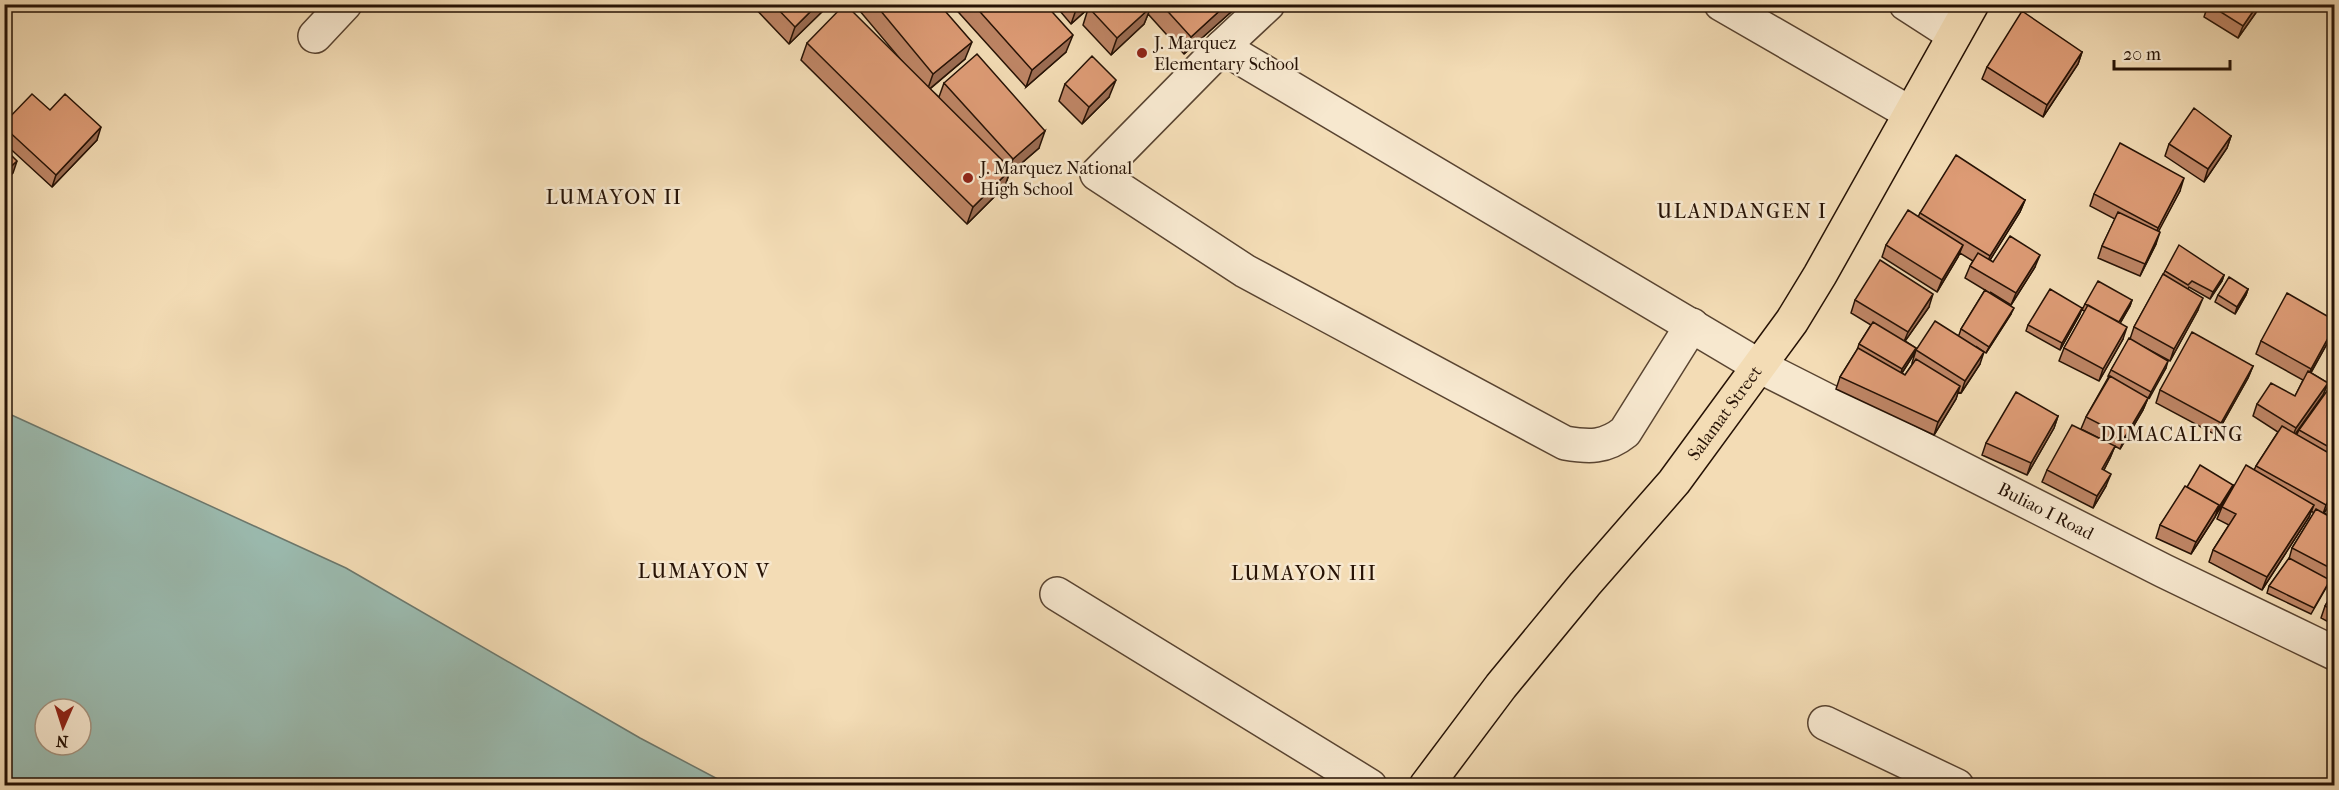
<svg xmlns="http://www.w3.org/2000/svg" width="2339" height="790" font-family="'IM FELL French Canon',serif">
<style>
.water{fill:#9bbbb0;stroke:#6c776c;stroke-width:1.5;fill-rule:evenodd}
.lines{fill:none;stroke-linecap:round;stroke-linejoin:round}
.minor-casing{stroke:#594431;stroke-width:36}
.major-casing{stroke:#261205;stroke-width:36}
.minor{stroke:#f7e8cf;stroke-width:33}
.major{stroke:#f3dcb5;stroke-width:33}
.wall{fill:#be8565;stroke:#261205;stroke-width:1.5}
.shaded-wall{fill:#9b6c52;stroke:#261205;stroke-width:1.5}
.building{fill:#dd9b75;stroke:#261205;stroke-width:1.5}
.poi-dot{fill:#8f2418;stroke:#f7e8cf;stroke-width:2}
.labels{text-anchor:middle;dominant-baseline:central;stroke-width:5;stroke-linejoin:round;paint-order:stroke}
.poi-label{font-size:18px;fill:#261205;stroke:#f7e8cf;text-anchor:start}
.street-label{font-size:18px;fill:#261205;stroke:#f7e8cf}
.neighbourhood-label{font-size:20px;letter-spacing:1.5px;fill:#261205;stroke:#f7e8cf}
</style>
<rect width="100%" height="100%" fill="#f3dcb5"/>
<filter id="stains"><feTurbulence type="fractalNoise" baseFrequency=".00333" numOctaves="4"/><feColorMatrix values="0 0 0 0 .2 0 0 0 0 .09 0 0 0 0 .02 0 0 0 .5 -.17"/></filter>
<radialGradient id="worn" r=".72"><stop offset=".6" stop-color="#630" stop-opacity="0"/><stop offset="1" stop-color="#630" stop-opacity=".3"/></radialGradient>
<path class="water" d="M5,412l341,156 294,170 89,47h-724zM45,709h36v36h-36z"/>
<g class="lines">
<defs>
<g id="minor">
<path d="M1268,4l-46,43 -125,127 148,97 320,172c24,4 40,5 60,-11l67,-107"/>
<path d="M1721,4l189,109"/>
<path d="M1906,4l48,31"/>
<path d="M315,36l30,-32"/>
<path id="s1" d="M1222,47l537,319 405,205 170,82"/>
<path d="M1057,594l313,192"/>
<path d="M1825,723l132,63"/>
</g>
<g id="major">
<path id="s2" d="M1426,786l75,-100 84,-102 89,-102 118,-161 28,-46 152,-271"/>
</g>
</defs>
<use href="#minor" class="minor-casing"/>
<use href="#major" class="major-casing"/>
<use href="#minor" class="minor"/>
<use href="#major" class="major"/>
</g>
<path class="wall" d="M751,4h79l-41,40z
M854,4h85l26,55 -35,30 9,8 5,-14 95,65 -30,26 -4,12 -38,38 -166,-164 6,-17 95,18z
M951,4h94l21,48 -40,35z
M1054,4h186l-56,50 -36,-40 -4,10 -33,31 -28,-30 5,-16 -17,15z
M2262,4l-24,34 -34,-21 4,-12z
M2082,52l-4,12 -35,53 -61,-38 5,-12z
M1065,84l44,13 -27,27 -23,-23z
M50,110l47,30 -45,47 -48,-44v-20z
M2231,136l-4,12 -23,34 -39,-26 4,-12z
M2180,191l-22,40 -2,13 -16,32 -42,-18 4,-12 13,-27 -25,-13 4,-12z
M2025,200l-5,12 -30,48 3,2 42,5 -24,38 -21,-13 21,22 -25,39 -9,-6 3,17 -19,29 -3,-1 -2,7 -22,36 -98,-46 4,-12 17,-27 2,-6 12,-19 -20,-12 4,-13 74,7 -24,34 11,7 -2,6 -12,19 3,2 8,-12h-1l4,-13 43,-15 2,-6 24,-39 -20,-12 5,-12 3,-5 -13,-8 -2,4 -21,35 -55,-35 4,-12 32,-28 2,-4z
M2165,271l59,4 -2,6 -12,18 -21,-12 -1,2 10,21 -28,51 -26,-14 22,21 -18,30 -5,12 -23,39 -5,-3 -5,12 -6,12 2,16 -13,22 -51,-26 5,-12 60,-28 -26,-13 5,-12 23,-41h-1l3,-6 19,-31 4,-12z
M2248,289l-2,6 -11,19 -20,-12 3,-7z
M2132,300l-2,6 -10,17 3,16 -24,42 -40,-20 5,-13 21,-37 -3,-1 3,-6z
M2082,308l-2,6 -20,36 -34,-19 2,-6z
M2333,333l-22,40 17,10 -5,12 -27,39h1l2,-4 35,-44v110l-10,17 10,6v55l-23,40 -44,-21 2,-7 20,-27 3,-11 22,-35 -3,-2 -2,6 -47,73 -53,-28 4,-12 16,-25 -12,-6 5,-12 32,-37 2,-4 22,-34 -25,-16 4,-12 38,-8 8,-16 -47,-26 5,-13z
M2253,366l-5,12 -32,57 -60,-32 4,-13z
M2058,416l-4,12 -27,47 -45,-20 4,-12z
M2233,485l-3,6 -15,26 -24,37 -35,-16 4,-13 27,-38z
M2334,591v34l-13,-7 4,-12z"/>
<path class="shaded-wall" d="M818,4h12l-41,40 6,-17z
M1080,4h13l-22,20 6,-17z
M1227,4h13l-56,50 7,-17z
M2258,4h4l-24,34 5,-12z
M1151,7l-7,17 -33,31 6,-17z
M1073,35l-7,17 -40,35 6,-17z
M972,42l-7,17 -38,32 6,-17z
M2082,52l-4,12 -35,53 4,-12z
M1116,80l-7,17 -27,27 7,-17z
M101,127l-4,13 -45,47 4,-12z
M1045,131l-6,17 -30,26 -4,12 -38,38 6,-17 35,-35 5,-13z
M2231,136l-4,12 -23,34 4,-13z
M17,161l-4,12 -9,8v-8z
M2184,178l-4,13 -26,49 4,-12z
M2025,200l-5,12 -35,56 5,-12z
M2160,232l-4,12 -16,32 5,-12z
M1963,245l-5,12 -21,35 5,-12z
M2040,255l-5,12 -24,38 5,-12z
M2224,275l-2,6 -12,18 3,-7z
M2248,289l-2,6 -11,19 2,-7z
M1933,294l-4,13 -26,37 5,-12z
M2203,298l-5,12 -28,51 4,-12z
M2132,300l-2,6 -13,23 2,-7z
M2014,308l-3,6 -25,39 3,-6z
M2082,308l-2,6 -20,36 2,-7z
M2127,327l-4,12 -24,42 4,-12z
M2334,327l-1,6 -27,48 5,-12z
M1916,348l-2,6 -14,22 2,-7z
M1984,352l-4,12 -19,29 4,-12z
M2168,361l-2,7 -17,31 2,-7z
M2253,366l-5,12 -32,57 5,-12z
M2328,383l-5,12 -32,45 5,-12z
M1960,386l-4,13 -22,36 4,-13z
M2148,398l-5,12 -23,39 5,-12z
M2058,416l-4,12 -27,47 4,-12z
M2115,446l-5,12 -12,23 4,-12z
M2111,474l-5,12 -13,22 4,-12z
M2233,485l-3,6 -14,23 3,-7z
M2334,491v5l-12,21 4,-12z
M2219,505l-4,12 -24,37 5,-12z
M2314,505l-5,12 -47,73 5,-13z"/>
<path class="building" d="M773,4h45l-23,23z
M845,4l166,165 -38,38 -166,-164z
M875,4h64l33,38 -39,32z
M973,4h72l28,31 -41,35z
M1092,4h56l3,3 -34,31 -28,-30z
M1161,4h66l-36,33z
M2208,4h50l-15,22z
M2022,11l60,41 -35,53 -60,-38z
M977,54l68,77 -32,28 -69,-76z
M1092,56l24,24 -27,27 -24,-23z
M32,94l18,16 15,-16 36,33 -45,48 -52,-48v-4z
M2194,108l37,28 -23,33 -39,-25z
M2120,143l64,35 -26,50 -64,-34z
M4,148l13,13 -13,12z
M1956,155l69,45 -35,56 -70,-43z
M1908,210l55,35 -21,35 -56,-35z
M2118,212l42,20 -15,32 -43,-18z
M2010,236l30,19 -24,38 -46,-27 8,-13 15,9z
M2179,245l45,30 -11,17 -21,-11 -4,4 -23,-14z
M1880,260l53,34 -25,38 -53,-32z
M2163,274l40,24 -29,51 -40,-22z
M2229,277l19,12 -11,18 -19,-12z
M2098,281l34,19 -13,22 -34,-18z
M2050,289l32,19 -20,35 -34,-18z
M1985,290l29,18 -25,39 -28,-18z
M2287,293l47,27v7l-23,42 -50,-28z
M2088,305l39,22 -24,42 -39,-21z
M1935,321l49,31 -19,29 -49,-31z
M1873,322l43,26 -14,21 -43,-25z
M2192,332l61,34 -32,57 -61,-33z
M2129,338l39,23 -17,31 -40,-22z
M1858,348l47,27 11,-16 44,27 -22,36 -98,-45z
M2308,371l20,12 -32,45 -39,-24 14,-21 24,13z
M2110,376l38,22 -23,39 -39,-20z
M2332,384l2,2v64l-35,-20z
M2016,392l42,24 -27,47 -45,-20z
M2072,425l43,21 -13,23 9,5 -14,22 -50,-26z
M2282,426l52,30v35l-8,14 -70,-39z
M2200,465l33,20 -14,22v-2l-32,-18z
M2246,465l68,40 -47,72 -54,-27 23,-36 -14,-7z
M2185,486l34,19 -23,37 -36,-17z
M2316,509l18,10v51l-42,-22z
M2289,558l41,22 -16,28 -45,-22z
M2334,591v20l-9,-5z"/>
<g class="poi-dot">
<circle cx="1142" cy="53" r="6"/>
<circle cx="968" cy="178" r="6"/>
</g>
<g class="labels">
<g class="poi-label">
<text x="1154" y="43">J. Marquez<tspan x="1154" dy="21">Elementary School</tspan></text>
<text x="980" y="168">J. Marquez National<tspan x="980" dy="21">High School</tspan></text>
</g>
<g class="street-label">
<text stroke="none"><textPath href="#s2" startOffset="478">Salamat Street</textPath></text>
<text stroke="none"><textPath href="#s1" startOffset="946">Buliao I Road</textPath></text>
</g>
<g class="neighbourhood-label">
<text x="614" y="197">LUMAYON II</text>
<text x="1742" y="211">ULANDANGEN I</text>
<text x="2172" y="434">DIMACALING</text>
<text x="704" y="571">LUMAYON V</text>
<text x="1304" y="573">LUMAYON III</text>
</g>
</g>
<rect width="2339" height="790" fill="none" stroke="#f3dcb5" stroke-width="24"/>
<rect x="6" y="6" width="2327" height="778" fill="none" stroke="#261205" stroke-width="3"/>
<rect x="12" y="12" width="2315" height="766" fill="none" stroke="#261205" stroke-width="1.5"/>
<g transform="translate(63 727) rotate(183)"><circle r="28" fill="#f7e8cf" stroke="#a3927e" stroke-width="1.5"/>
<path d="M0-4.5L10 22L0 15L-10 22Z" fill="#8f2418"/>
<text y="-9" font-size="16" font-weight="bold" text-anchor="middle" fill="#261205">N</text>
</g>
<path d="M2114 60v9h116v-9" fill="none" stroke="#261205" stroke-width="3"/>
<text x="2123" y="60" font-size="18" fill="#261205" stroke="#f7e8cf" stroke-width="4.5" paint-order="stroke">20 m</text>
<rect width="100%" height="100%" filter="url(#stains)"/>
<rect width="100%" height="100%" fill="url(#worn)"/>
</svg>
